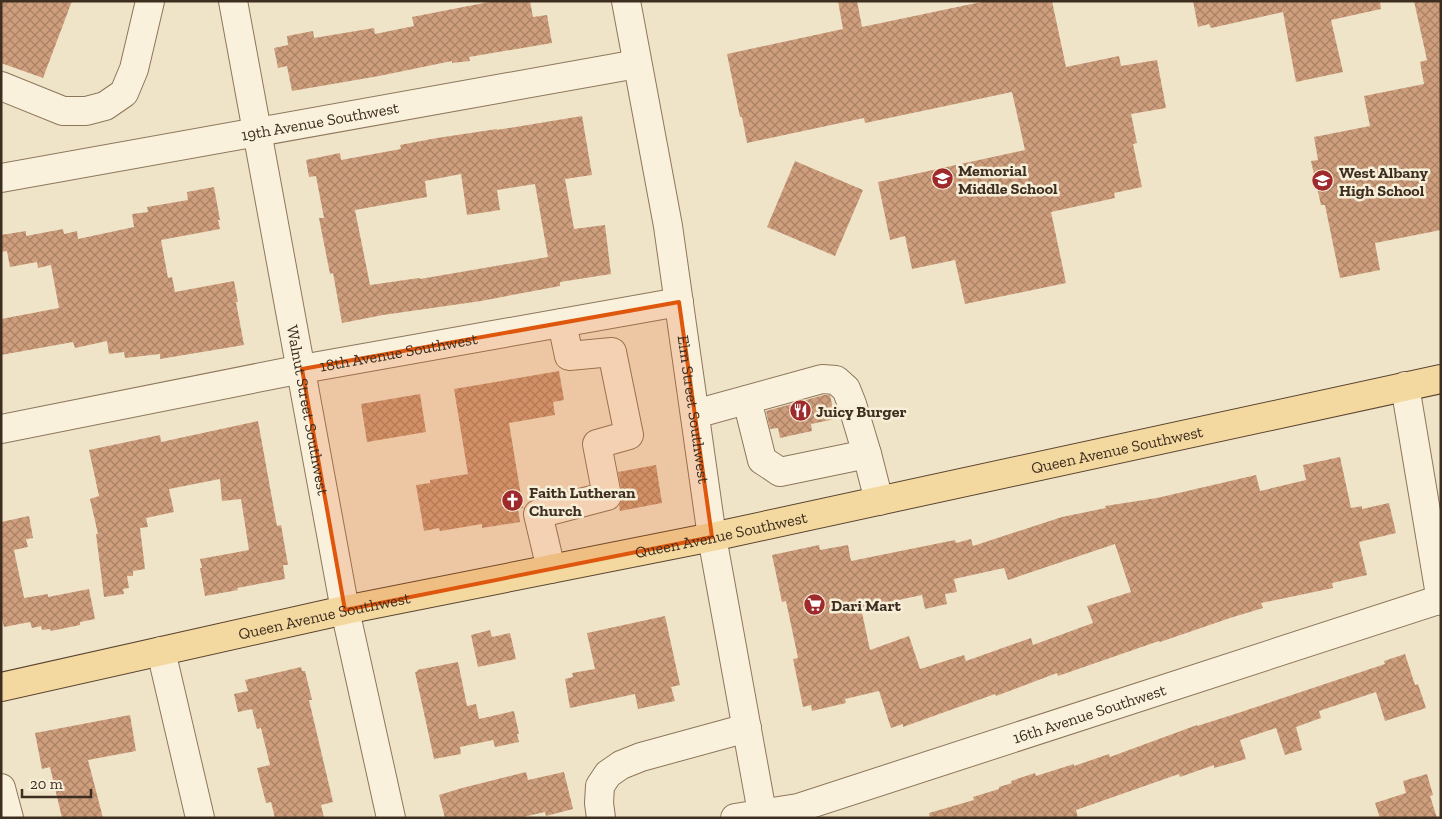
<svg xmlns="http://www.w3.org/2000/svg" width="1442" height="819" font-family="'Zilla Slab',serif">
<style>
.building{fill:url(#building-cross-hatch);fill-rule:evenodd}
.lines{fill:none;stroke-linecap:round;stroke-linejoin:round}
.minor-casing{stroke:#8d765c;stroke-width:30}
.major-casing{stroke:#5b4430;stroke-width:30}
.minor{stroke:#faf1dc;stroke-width:28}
.major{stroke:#f3d9a0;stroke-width:28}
.marked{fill:#df570d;fill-opacity:0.2;stroke:#df570d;stroke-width:4;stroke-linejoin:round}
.labels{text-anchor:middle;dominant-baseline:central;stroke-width:5;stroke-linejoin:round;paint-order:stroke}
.street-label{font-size:16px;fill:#3d2e20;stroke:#f7eed8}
.poi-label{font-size:16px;font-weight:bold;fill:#3d2e20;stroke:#f7eed8;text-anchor:start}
</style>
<defs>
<pattern id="building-cross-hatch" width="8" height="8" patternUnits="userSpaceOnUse" patternTransform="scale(1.25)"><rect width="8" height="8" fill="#cf9f7d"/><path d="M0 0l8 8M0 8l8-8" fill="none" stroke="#a98266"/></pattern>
</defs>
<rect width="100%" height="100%" fill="#f0e4c8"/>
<path class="building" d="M1,1h71l-29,77 -42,-15z
M494,1h36l3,16 14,-2 5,28 -83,14 1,4 -18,2v-2l-73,15 -87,15 -5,-25 -9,2 -4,-20 14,-3 -1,-9 26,-5 1,7 60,-10 1,6 39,-8 -2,-9z
M838,1h19l5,26 124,-26h66l14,66 53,-11 2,10 36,-6 9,48 -35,6 6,29 -4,1 9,43 -28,6 1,5 -64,14 15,71 -101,21 -10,-44 -43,9 -7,-33 -15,4 -12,-58 147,-32 -13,-58 -147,31 -1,-5 -117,25 -5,-26h-2l-13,-63 116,-25z
M1193,1h187l1,8 -50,11 12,52 -47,10 -13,-70 -72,16 -2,-4 -11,3z
M1414,1h27v229l-66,13 5,27 -40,8 -15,-73h-4l-10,-44 7,-1 -4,-23 56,-11 -6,-30 60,-12 -4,-22 7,-2z
M582,116l10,59 -27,4 9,50 31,-4 6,49 -51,8v4l-79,15 -98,14 -41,8 -9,-50 -3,1 -11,-56h5l-8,-42 -7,1 -3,-17 34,-7 1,7 60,-11 -1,-4 37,-7 60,-9v1zM461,174l6,41 33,-5 -3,-20 38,-6 13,73 -128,22 -1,-1 -49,7 -15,-75 72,-13 -2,-16z
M795,161l68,29 -28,66 -68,-29z
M214,187l6,33h-2l2,9 -59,11 7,38 4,-1 3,15 59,-11 4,21h-2l8,43 -84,14v-5l-35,4 -1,-6 -15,2 -2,-13 -32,7 -2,-6 -72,13v-36l58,-11 -8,-43 -13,3 -1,-6 -27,5 -3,-16 -6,1v-17l25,-4v5l37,-7 1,5 13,-3 1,8 56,-12 -2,-13 16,-2 -1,-5 41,-7 -1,-8z
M559,371l5,29 -11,2 2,13 -46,8 14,85 -5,1 2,13 -38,6v-4l-42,7 -1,-3 -15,3 -8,-46 14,-2v-3l38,-6 -14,-85z
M420,394l6,38 -59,10 -6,-38z
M824,395h6l5,24 -24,5 1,7 -32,7 -2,-10 -8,1 -4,-18z
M258,421l19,105 4,-1 7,40h-5l2,14 -48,9 1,2 -33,6 -5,-28h2l-2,-9 49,-9 -8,-51 -19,2 -2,-22 -51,10 5,23 -28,6 2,9 -8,1 5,41 -12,2v5h-6l2,12 -6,1 1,5 -20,3 -8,-63h2l-8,-35 9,-3 -10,-46 71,-15 1,7z
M1340,457l11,51 11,-2v3l27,-6 7,30 -37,9 8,33 -35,8 1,5 -72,15 2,5 -33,10 -70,24 -1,-1 -101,35 -1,-3 -61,23 -1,-2 -92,33v-3l-12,4 -12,-37 -34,8 1,4 -34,8 -1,-6 -8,2 -10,-48 5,-1 -12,-57 -4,1 -10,-47 47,-10 1,5 28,-5 3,16 104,-21 1,3 15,-4 2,7 89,-29 44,-9 -1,-2 52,-8 99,-23 4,16 46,-11 -3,-15zM1115,544l16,48 -44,14 6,17 -60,22 -2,-7 -65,23 -2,-6 -44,14 -11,-33 -39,14 -9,-42 61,-13 3,14 22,-5 -2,-10 12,-2 -3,-13 50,-11 4,12z
M656,465l6,38 -42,8 -1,-6 3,-5v-6l-4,-22z
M29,516l4,22 -7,1 2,8 -14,3 10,48 24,-4v3l41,-8 6,30 -15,3v3l-29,6 -1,-2 -8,1 -1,-4 -9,2 -2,-6 -26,5 -3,-12v-93z
M665,616l15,69 -9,2 4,14 -37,8 -3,-15 -65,14 -5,-29 8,-2 -1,-4 23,-4 -8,-36z
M490,630l2,7 18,-4 6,26 -38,8 -7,-32z
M1405,654l10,31 3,-1 8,24 -41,13 -9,-29 -57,19 2,7 -25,9 6,23 -17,5 -9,-27 -36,12 6,19 -32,9v-3l-34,12 -1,-3 -103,36 2,8h-148l-1,-5 45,-13 -1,-3 26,-8v-2l13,-4 -1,-2 24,-8 1,3 38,-12v2l35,-12 1,3 87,-32v1l35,-11 153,-51 -1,-3z
M458,662l9,44 9,-2 3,15 35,-8 5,23h-2l2,8 -24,5 -2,-7 -33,7 1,7 -27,5 -19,-87 3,-1 -1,-1z
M301,667l1,4h3l7,29h-3l24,102 -12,3 3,13h-49l-4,-16 -5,1 -9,-35 13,-3 -9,-37 -4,1 -5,-20 -14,3 -4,-18 14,-3 -3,-11z
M130,715l6,36 -48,9 15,58h-41l-12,-51 -8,2 -7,-36z
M526,772l2,8 36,-8 9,37 -27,7 -1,-4 -26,6h-74l-6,-23 23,-7z
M1427,774l6,21 -3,1 7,22h-57l-5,-15 31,-10 -3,-12z"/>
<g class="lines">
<defs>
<g id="minor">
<path id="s1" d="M233,1l112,609 46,208"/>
<path id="s2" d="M626,1l42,225 44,311 51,281"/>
<path d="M1,86l62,25h23l19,-5 19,-13 10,-24 16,-68"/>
<path id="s3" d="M1,178l636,-114"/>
<path d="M1405,386l36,215"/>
<path d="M747,400l15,60 18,12 87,-18"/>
<path d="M695,414l127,-35 14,1 10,9 6,15 15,50 12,47"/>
<path id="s4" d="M1,429l301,-60 377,-67"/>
<path d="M551,569l-13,-55 69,-18 -10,-52 32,-9 -17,-83 -43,4 -7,-33"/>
<path d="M161,651l39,167"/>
<path d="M1,788l8,30"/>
<path d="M601,818l-2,-15 1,-17 8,-12 13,-9 20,-8 106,-29"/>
<path id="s5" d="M735,818l63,-10 643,-209"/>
</g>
<g id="major">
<path id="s6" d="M1,687l344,-77 367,-73 729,-158"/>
</g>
</defs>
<use href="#minor" class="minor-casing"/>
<use href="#major" class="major-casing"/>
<use href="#minor" class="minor"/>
<use href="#major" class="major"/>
</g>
<path class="marked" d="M679,302l33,235 -367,73 -43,-241z"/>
<defs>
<symbol id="school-disc" viewBox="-11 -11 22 22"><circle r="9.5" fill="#9e2a2b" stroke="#f7eed8"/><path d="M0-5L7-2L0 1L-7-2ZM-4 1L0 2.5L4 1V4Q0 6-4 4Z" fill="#fff"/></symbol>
<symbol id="restaurant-disc" viewBox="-11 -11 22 22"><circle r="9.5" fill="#9e2a2b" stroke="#f7eed8"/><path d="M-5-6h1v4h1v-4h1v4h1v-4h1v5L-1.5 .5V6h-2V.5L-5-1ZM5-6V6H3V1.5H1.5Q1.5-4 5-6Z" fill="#fff"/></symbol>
<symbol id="church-disc" viewBox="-11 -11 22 22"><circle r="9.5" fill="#9e2a2b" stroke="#f7eed8"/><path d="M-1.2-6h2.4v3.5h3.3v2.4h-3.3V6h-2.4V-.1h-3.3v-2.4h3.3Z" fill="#fff"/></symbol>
<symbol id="supermarket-disc" viewBox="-11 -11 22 22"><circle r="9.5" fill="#9e2a2b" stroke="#f7eed8"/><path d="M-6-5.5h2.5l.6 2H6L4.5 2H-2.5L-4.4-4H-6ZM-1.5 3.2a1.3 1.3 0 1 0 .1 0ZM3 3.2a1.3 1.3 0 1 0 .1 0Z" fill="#fff"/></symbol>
</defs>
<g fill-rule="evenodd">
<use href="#school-disc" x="930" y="166" width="25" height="25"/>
<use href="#school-disc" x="1310" y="168" width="25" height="25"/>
<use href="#restaurant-disc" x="788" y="398" width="25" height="25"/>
<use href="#church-disc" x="500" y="488" width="25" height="25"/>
<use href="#supermarket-disc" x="802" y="592" width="25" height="25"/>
</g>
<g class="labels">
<g class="street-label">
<text stroke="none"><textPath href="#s3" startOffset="324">19th Avenue Southwest</textPath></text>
<text stroke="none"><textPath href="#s4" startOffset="405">18th Avenue Southwest</textPath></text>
<text stroke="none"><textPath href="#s1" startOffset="416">Walnut Street Southwest</textPath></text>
<text stroke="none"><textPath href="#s2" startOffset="414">Elm Street Southwest</textPath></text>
<text stroke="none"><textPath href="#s6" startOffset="1141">Queen Avenue Southwest</textPath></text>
<text stroke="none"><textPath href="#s6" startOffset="736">Queen Avenue Southwest</textPath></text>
<text stroke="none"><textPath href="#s6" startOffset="331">Queen Avenue Southwest</textPath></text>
<text stroke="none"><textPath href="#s5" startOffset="370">16th Avenue Southwest</textPath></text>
</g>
<g class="poi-label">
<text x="958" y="170">Memorial<tspan x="958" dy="18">Middle School</tspan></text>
<text x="1339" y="172">West Albany<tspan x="1339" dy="18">High School</tspan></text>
<text x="816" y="411">Juicy Burger</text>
<text x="529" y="492">Faith Lutheran<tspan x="529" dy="18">Church</tspan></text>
<text x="831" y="605">Dari Mart</text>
</g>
</g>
<rect width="1442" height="819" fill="none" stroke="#3d2e20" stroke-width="5"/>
<path d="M22 789v8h69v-8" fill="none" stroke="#3d2e20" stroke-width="2.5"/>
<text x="30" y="789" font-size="15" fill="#3d2e20" stroke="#f7eed8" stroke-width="4" paint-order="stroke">20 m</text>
</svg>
